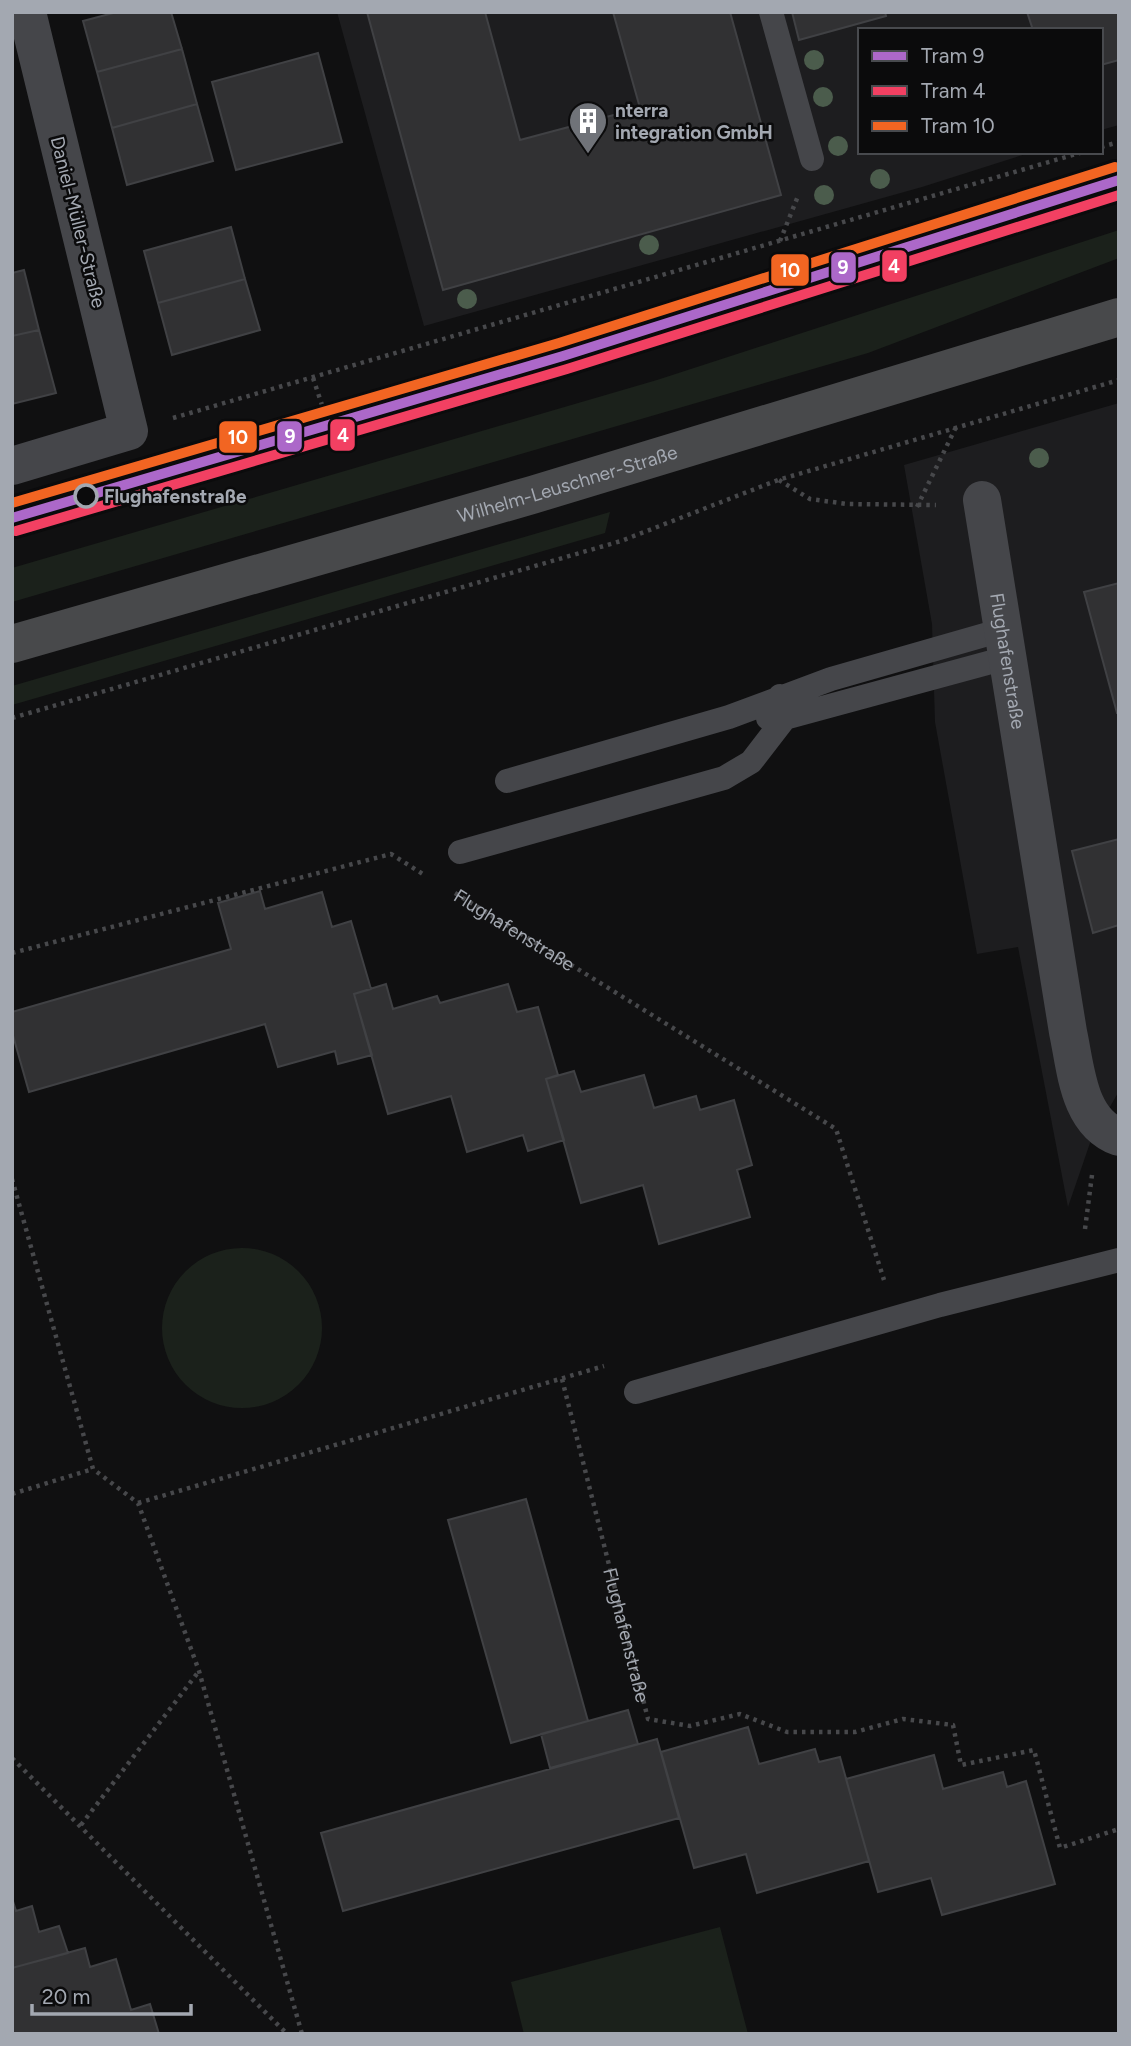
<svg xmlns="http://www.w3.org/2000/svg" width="1131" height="2046" font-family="Figtree,sans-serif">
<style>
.built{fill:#1d1d1f}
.green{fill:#1b211b}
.building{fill:#313133;stroke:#404144;stroke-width:2}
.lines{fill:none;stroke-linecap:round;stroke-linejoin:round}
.path{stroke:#47484b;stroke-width:4.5;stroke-dasharray:3.5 5;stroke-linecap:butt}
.service{stroke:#45464a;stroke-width:24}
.minor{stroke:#45464a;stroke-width:38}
.primary{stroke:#48494b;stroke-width:38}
.tram-1-casing{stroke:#0b0b0c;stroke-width:16}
.tram-2-casing{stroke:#0b0b0c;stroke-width:16}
.tram-3-casing{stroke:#0b0b0c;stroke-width:16}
.tram-1{stroke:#ac68c9;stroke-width:10}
.tram-2{stroke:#f24062;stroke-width:10}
.tram-3{stroke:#f26522;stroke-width:10}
.tree{fill:#4b5c4c}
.stop-dot{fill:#0b0b0c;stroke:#a3a8b1;stroke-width:3.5}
.labels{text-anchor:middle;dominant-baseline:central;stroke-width:5;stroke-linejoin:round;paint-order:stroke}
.poi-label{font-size:19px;font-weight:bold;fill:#a3a8b1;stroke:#0b0b0c;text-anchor:start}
.street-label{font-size:19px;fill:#a3a8b1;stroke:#0b0b0c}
.stop-label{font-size:19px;font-weight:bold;fill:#a3a8b1;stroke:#0b0b0c;text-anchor:start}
.line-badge{stroke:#0b0b0c;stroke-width:2.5}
.badge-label{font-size:19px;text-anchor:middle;font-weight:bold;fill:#fff}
</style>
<rect width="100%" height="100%" fill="#101011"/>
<path class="built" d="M337,12h782v113l-18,5v-100h-241v122h172l-110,35 -498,139z
M1119,403v688l-28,49 -23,67 -50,-260 -41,7 -42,-232 -3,-98 -28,-159z"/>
<path class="green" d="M1119,230v28l-251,95 -856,249v-34l645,-188z
M610,512l-5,21 -593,172v-19z
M162 1328a80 80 0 1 1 160 0a80 80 0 1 1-160 0Z
M720,1927l28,107h-224l-13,-52z"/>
<path class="building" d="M117,12h54l11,37 -85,23 -14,-51z
M367,12h118l35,128 120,-32 -27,-96h117l51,183 -338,95z
M792,12h93l1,4 -87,24z
M1027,12h92v48l-18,5v-35h-68z
M182,49l15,55 -85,24 -15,-56z
M318,53l24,89 -106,28 -24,-88z
M197,104l16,57 -86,24 -15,-57z
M231,227l14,52 -87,24 -14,-52z
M24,270l15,60 -27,6v-63z
M245,279l15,51 -88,25 -14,-52z
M39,330l17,63 -44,11v-68z
M1119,583v130h-2l-33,-121z
M1119,839v86l-26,8 -21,-82z
M260,891l5,18 57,-17 10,35 19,-6 20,68 -17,5 18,61 -34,9 -3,-13 -57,16 -13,-43 -236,68 -17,-60v-20l219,-63 -13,-46z
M386,984l7,25 44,-13 3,7 68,-19 9,28 21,-5 20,68 -12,4 18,61 -36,11 -5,-16 -56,17 -16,-56 -63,18 -34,-120z
M574,1071l7,21 63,-17 10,33 42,-12 4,14 34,-10 18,65 -15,5 13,47 -91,27 -16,-59 -62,18 -35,-124z
M526,1499l62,222 -77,22 -63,-223z
M628,1710l10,34 -88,24 -9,-34z
M748,1727l11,37 56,-15 4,13 21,-5 29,104 -112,32 -11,-39 -52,14 -33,-116z
M657,1739l22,79 -336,93 -22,-78z
M934,1755l9,34 60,-17 4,15 19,-6 29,103 -113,31 -11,-37 -53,14 -32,-113z
M12,1898l4,13 16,-5 7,26 20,-6 9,27 -56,15z
M85,1948l5,19 26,-8 15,51 19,-6 9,30h-146l-1,-66z"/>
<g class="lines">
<g class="path">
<path d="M1101,147l18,-5"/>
<path d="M780,241l18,-45"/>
<path d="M313,378l9,27"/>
<path d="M173,418l910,-266"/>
<path d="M779,480l31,19 37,5 89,1"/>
<path d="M917,507l39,-80"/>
<path d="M12,718l609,-177 157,-61 341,-100"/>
<path id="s1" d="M455,893l381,236 48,151"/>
<path d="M12,953l379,-99 35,22"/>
<path d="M12,1179l81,290 45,34 61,168 103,363"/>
<path d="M1085,1229l7,-54"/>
<path id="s2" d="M562,1379l86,340 42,7 50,-12 47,18h68l48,-13 50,6 8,40 73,-15 26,98 59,-19"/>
<path d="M12,1494l81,-25"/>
<path d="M138,1503l466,-137"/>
<path d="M12,1758l275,276"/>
<path d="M81,1825l118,-154"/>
</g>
<path class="service" d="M771,12l41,147
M768,718h17l221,-60
M507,781l222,-64 102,-38 171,-49
M460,852l264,-74 27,-16 34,-44 -5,-22
M636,1392l304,-87 179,-45"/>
<g class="minor">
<path d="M12,466l117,-35 -102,-419"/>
<path id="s3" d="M982,500l86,532c8,37 10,90 51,105"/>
</g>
<path class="primary" id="s4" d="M12,644l520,-149 587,-178"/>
<defs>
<path id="tram-1" d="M12,518l551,-162 556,-176"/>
<path id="tram-2" d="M16,531l551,-162 552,-174"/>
<path id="tram-3" d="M12,503l547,-160 556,-176"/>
</defs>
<use href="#tram-1" class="tram-1-casing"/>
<use href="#tram-2" class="tram-2-casing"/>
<use href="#tram-3" class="tram-3-casing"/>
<use href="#tram-1" class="tram-1"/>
<use href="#tram-2" class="tram-2"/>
<use href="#tram-3" class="tram-3"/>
</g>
<g class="tree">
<circle cx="814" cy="60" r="10"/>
<circle cx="823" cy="97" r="10"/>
<circle cx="838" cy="146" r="10"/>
<circle cx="880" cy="179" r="10"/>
<circle cx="824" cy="195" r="10"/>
<circle cx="649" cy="245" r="10"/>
<circle cx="467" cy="299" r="10"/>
<circle cx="1039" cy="458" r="10"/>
</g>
<defs>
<symbol id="building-pin" viewBox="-11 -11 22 30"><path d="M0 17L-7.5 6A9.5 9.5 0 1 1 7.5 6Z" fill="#707379" stroke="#0b0b0c"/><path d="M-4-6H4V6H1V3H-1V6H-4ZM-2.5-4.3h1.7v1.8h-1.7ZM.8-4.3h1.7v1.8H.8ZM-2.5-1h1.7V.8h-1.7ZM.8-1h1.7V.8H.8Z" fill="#fff"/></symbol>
</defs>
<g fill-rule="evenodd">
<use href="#building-pin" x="566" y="99" width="44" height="60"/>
</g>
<circle class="stop-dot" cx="86" cy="496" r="11"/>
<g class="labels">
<g class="poi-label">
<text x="615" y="110">nterra<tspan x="615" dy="22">integration GmbH</tspan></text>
</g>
<g class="street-label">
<text transform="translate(78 222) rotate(76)">Daniel-Müller-Straße</text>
<text stroke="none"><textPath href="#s4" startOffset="578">Wilhelm-Leuschner-Straße</textPath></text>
<text stroke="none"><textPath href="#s3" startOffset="163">Flughafenstraße</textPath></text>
<text stroke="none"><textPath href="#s1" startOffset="70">Flughafenstraße</textPath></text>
<text stroke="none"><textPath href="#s2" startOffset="264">Flughafenstraße</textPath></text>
</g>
<g class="stop-label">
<text x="104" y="496">Flughafenstraße</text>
</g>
</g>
<g class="line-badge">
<rect x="881" y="249" width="27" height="34" rx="7" fill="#f24062"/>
<rect x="830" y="251" width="27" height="33" rx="7" fill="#ac68c9"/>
<rect x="770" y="253" width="40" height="34" rx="7" fill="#f26522"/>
<rect x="329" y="418" width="27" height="34" rx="7" fill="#f24062"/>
<rect x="276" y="420" width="27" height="33" rx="7" fill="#ac68c9"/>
<rect x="218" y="420" width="40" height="34" rx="7" fill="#f26522"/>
</g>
<g class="badge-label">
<text x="894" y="273">4</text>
<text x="843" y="274">9</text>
<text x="790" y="277">10</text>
<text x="343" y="442">4</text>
<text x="290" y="443">9</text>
<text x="238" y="444">10</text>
</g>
<rect width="1131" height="2046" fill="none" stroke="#a3a8b1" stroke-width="28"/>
<rect x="858" y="28" width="245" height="126" fill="#0b0b0c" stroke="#484a4e" stroke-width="2"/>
<rect x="872" y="51" width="35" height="10" fill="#ac68c9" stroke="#484a4e" stroke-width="2"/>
<text x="921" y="63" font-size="21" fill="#a3a8b1">Tram 9</text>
<rect x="872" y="86" width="35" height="10" fill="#f24062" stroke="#484a4e" stroke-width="2"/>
<text x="921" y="98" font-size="21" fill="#a3a8b1">Tram 4</text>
<rect x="872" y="121" width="35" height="10" fill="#f26522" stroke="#484a4e" stroke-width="2"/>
<text x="921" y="133" font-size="21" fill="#a3a8b1">Tram 10</text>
<path d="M32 2004v10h159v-10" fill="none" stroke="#a3a8b1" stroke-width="3.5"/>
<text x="42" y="2004" font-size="21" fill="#a3a8b1" stroke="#0b0b0c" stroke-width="5" paint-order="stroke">20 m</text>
</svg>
